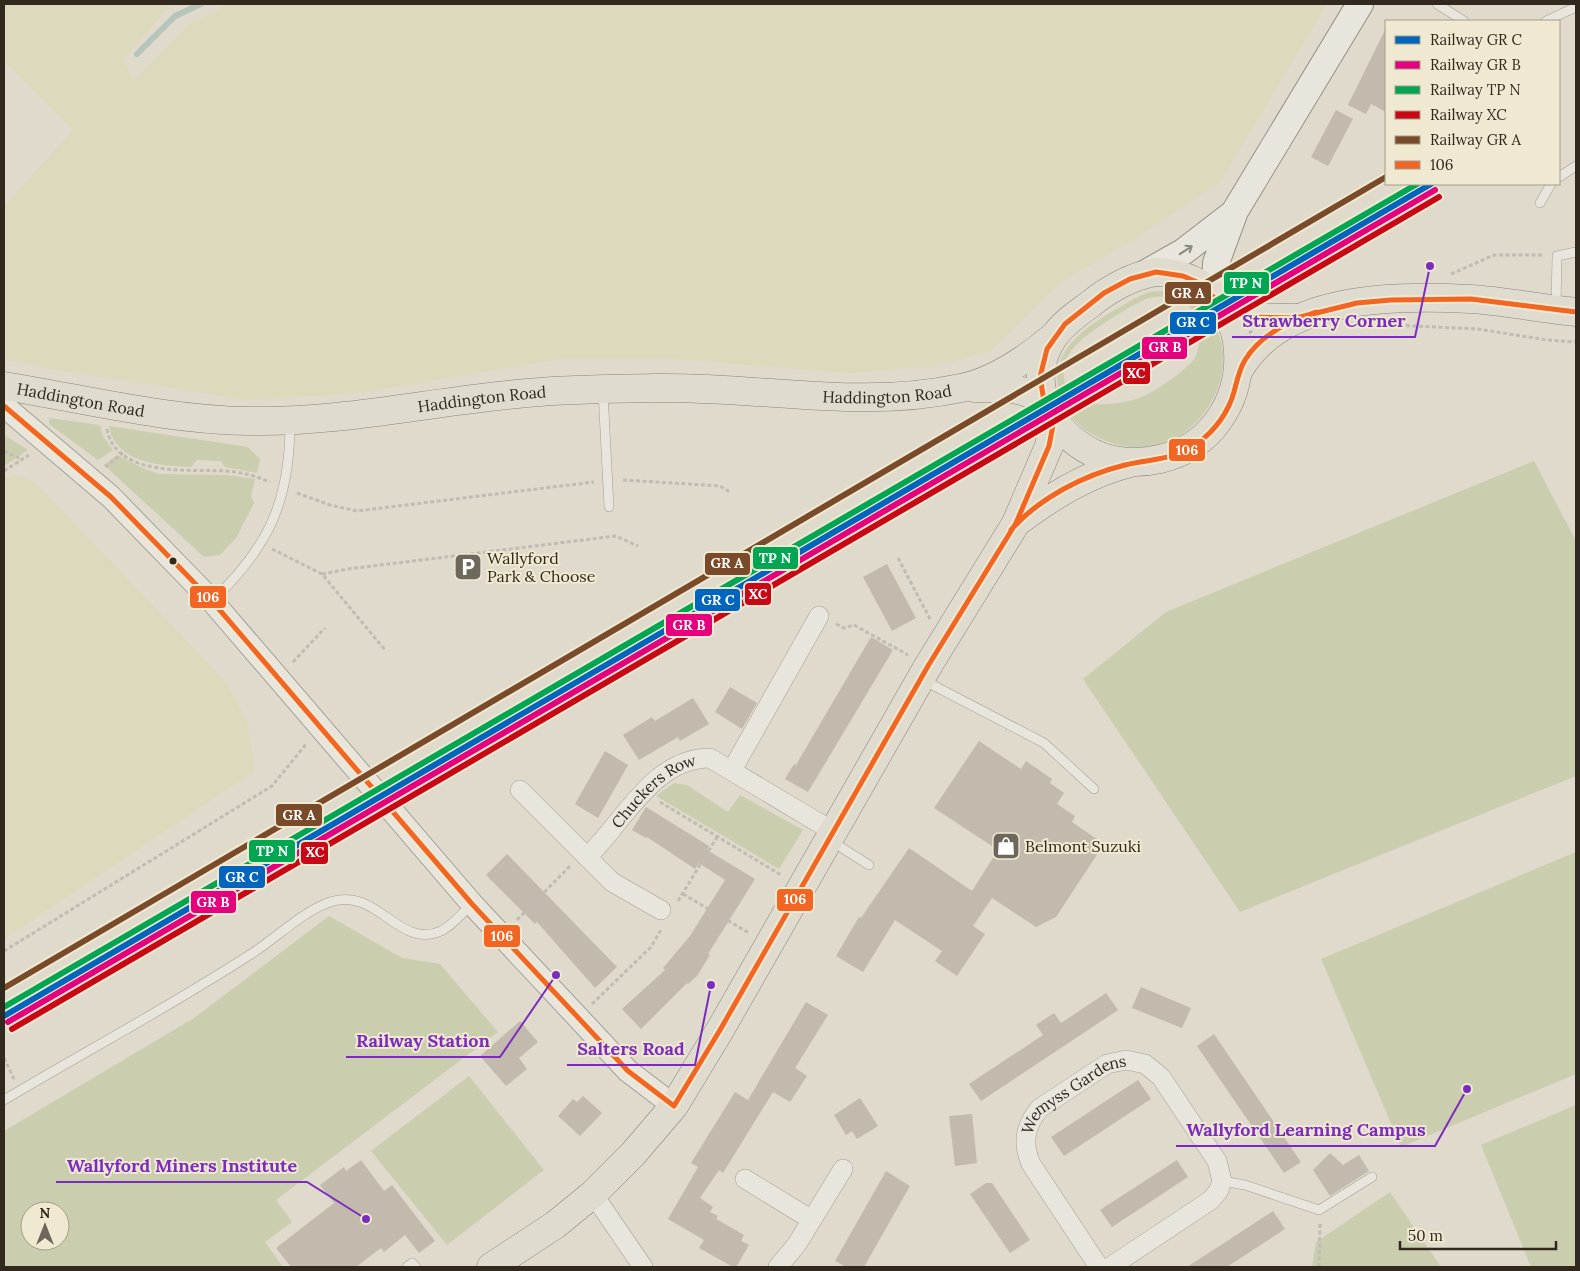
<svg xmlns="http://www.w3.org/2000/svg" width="1580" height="1271" font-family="Lora,serif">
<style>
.farmland{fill:#ddd9bd}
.green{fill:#cbcdaf;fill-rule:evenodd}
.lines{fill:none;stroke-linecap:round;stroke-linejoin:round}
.stream{stroke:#b6c4bc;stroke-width:6}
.building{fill:#c2baac}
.service-casing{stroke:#a49f94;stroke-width:10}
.minor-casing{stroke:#a49f94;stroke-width:20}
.tertiary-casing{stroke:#a49f94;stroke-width:24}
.secondary-casing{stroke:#948f84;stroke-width:28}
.primary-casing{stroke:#8a857b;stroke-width:29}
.path{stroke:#c0bcb3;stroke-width:3;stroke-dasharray:4 2.5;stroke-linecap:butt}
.service{stroke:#e8e5dc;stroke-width:9}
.minor{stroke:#e8e5dc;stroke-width:19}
.tertiary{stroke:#e8e5dc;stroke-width:22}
.secondary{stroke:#e8e5dc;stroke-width:26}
.primary{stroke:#dfdbce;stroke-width:28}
.bus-1-casing{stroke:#f0e9d1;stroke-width:9}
.bus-1{stroke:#f26522;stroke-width:5}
.rail-1-casing{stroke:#f0e9d1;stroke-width:10}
.rail-2-casing{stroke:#f0e9d1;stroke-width:10}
.rail-3-casing{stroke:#f0e9d1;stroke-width:10}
.rail-4-casing{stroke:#f0e9d1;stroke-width:10}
.rail-5-casing{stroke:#f0e9d1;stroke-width:10}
.rail-1{stroke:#0065bd;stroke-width:6}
.rail-2{stroke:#e5007d;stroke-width:6}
.rail-3{stroke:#00a651;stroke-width:6}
.rail-4{stroke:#c80815;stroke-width:6}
.rail-5{stroke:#7a4b2a;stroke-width:6}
.oneway{stroke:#8c877d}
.bus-dot{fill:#31291e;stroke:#f0e9d1;stroke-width:2}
.labels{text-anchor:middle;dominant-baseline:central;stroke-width:4;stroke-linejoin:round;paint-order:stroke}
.street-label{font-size:16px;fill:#31291e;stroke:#f0e9d1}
.poi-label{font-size:16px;fill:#31291e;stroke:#f0e9d1;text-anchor:start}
.leader{fill:none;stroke:#7b2cbf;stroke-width:2}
.callout-dot{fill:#7b2cbf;stroke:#f0e9d1;stroke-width:2}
.callout-label{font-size:18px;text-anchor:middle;font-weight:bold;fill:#7b2cbf;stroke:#f0e9d1;stroke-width:4;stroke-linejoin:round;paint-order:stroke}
.line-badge{stroke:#f0e9d1;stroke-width:2}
.badge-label{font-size:14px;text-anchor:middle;font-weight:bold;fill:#fff}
</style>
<rect width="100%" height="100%" fill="#dfdacb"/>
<path class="farmland" d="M4,4h167l-47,56 9,20 56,-56 39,-20h1099l-106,177 -91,61 -69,40 -70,69 -54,15 -87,7 -175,-14h-113l-201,34 -114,7 -201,-32 -42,-9v-153l69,-76 -69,-69z
M14,474l22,9 190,199 21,39 8,50 -251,168v-460z"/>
<path class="green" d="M1169,291c115,36 27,210 -82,140 -12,-8 -19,-18 -25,-32 -18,-40 17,-68 48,-86 12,-7 24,-15 37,-20 7,-2 15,-2 22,-2zM1169,297c23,6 37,22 30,46 -1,5 -2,11 -4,15 -11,14 -30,26 -45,35 -17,9 -36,12 -55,11 -34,-1 -41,-38 -18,-60 13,-13 52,-38 69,-45 7,-3 16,-2 23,-2z
M49,418l51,7 3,11 10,14 -15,10 -49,-36z
M109,426l139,21 12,12 -3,14 -32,-6 -4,-6 -24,-1 -6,7c-30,-1 -76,-4 -82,-41z
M4,435l24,15 -24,16z
M117,455l26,13 16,6 67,1 29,4 -4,17 3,7 -18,35 -16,17 -16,2 -100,-92z
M1534,461l42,80v235l-336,136 -157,-233 83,-67z
M674,783l13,2 41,27 12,-17 63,35 -24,39 -123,-73z
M1576,852v222l-175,73 -80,-188z
M329,916l73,42 38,6 58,68 -222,168 16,22 -27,20 18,25h-279v-136l190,-113zM30,1211h30v30h-30z
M469,1076l75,94 -97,75 -76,-94z
M1576,1105v162h-45l-50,-122z
M1390,1192l51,75h-129l4,-25z"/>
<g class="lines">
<path class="stream" d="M137,54l38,-38 26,-12"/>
</g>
<path class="building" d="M1386,28v84l-15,-8 -5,10 -18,-9z
M1336,110l17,9 -25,47 -17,-9z
M887,564l29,54 -24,13 -29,-54z
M871,637l22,13 -85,142 -23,-13 9,-15 2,1z
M730,687l27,16 -15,26 -27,-17z
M693,698l16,26 -29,17 -2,-4 -39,23 -16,-25 29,-18 3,4z
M979,741l42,28 5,-8 26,18 -2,4 14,10 -7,11 18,12 -3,6 32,22 -48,73 -20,10 -44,-29 -19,28 12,8 -28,42 -22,-15 7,-10 -47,-31 -32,52 -27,-16 23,-39 2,1 48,-70 63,43 26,-41 -64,-42z
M605,751l23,14 -30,53 -23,-14z
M646,807l63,39 -2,4 48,29 -47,75 2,1 -13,21 -9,8 -1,-1 -46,46 -19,-20 43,-39 -2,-2 27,-32 35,-56 -26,-17 -4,6 -48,-32 -1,1 -14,-8z
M507,854l110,113 -22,21 -58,-66 -2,2 -49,-49z
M1141,987l50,21 -9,20 -50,-20z
M1106,993l12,17 -137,91 -12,-17 74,-49 -7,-10 18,-12 7,10z
M806,1002l22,13 -33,53 12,8 -17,26 -17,-10 -50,81 -4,-3 -19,28 13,9 -3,5 8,4 -2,3 28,16 -3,6 8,4 -13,22h-3l-34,-19 5,-8 -36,-21 30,-52 -7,-4 44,-71 13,8z
M520,1021l18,21 -19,16 8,11 -21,17 -26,-30z
M1214,1034l87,128 -17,11 -87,-127z
M1138,1080l13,19 -87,57 -13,-19z
M583,1096l19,17 -22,23 -22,-20 15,-17 4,3z
M860,1098l18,28 -21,13 -5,-8 -6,4 -12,-20z
M972,1114l5,49 -22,3 -6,-50z
M1330,1153l13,12 16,-10 10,16 -39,25 -17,-26z
M361,1160l23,31 8,-6 43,56 -16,12 -14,-18 -21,17 -3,-4 -25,19h-65l-15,-19 58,-45 -14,-18 24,-18 2,4z
M1177,1160l11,17 -76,50 -12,-17z
M886,1171l24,15 -46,81h-18l-11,-6z
M986,1183h6l38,57 -20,13 -40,-59z
M1273,1211l12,18 -58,38h-40z"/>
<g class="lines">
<defs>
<path id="service" d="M1437,4l27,17
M1546,21l30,-14
M1559,177l17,-11
M1540,203l11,-19
M1556,307l1,-51 19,-4
M603,392l6,115
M212,601c56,-53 78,-99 78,-178
M923,680l121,63 50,46
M831,841l38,24
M4,1100c82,-49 167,-94 247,-146 24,-15 52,-43 79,-52 48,-16 68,48 111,29 12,-6 21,-18 31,-27
M1222,1181l23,4 74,25 53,-33
M407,1267l5,-4 4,4"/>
<g id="minor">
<path d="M732,770l87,-154"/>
<path d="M520,790l92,92 49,28"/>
<path id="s1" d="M587,857c37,-35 66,-99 123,-99l124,74"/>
<path d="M745,1179l67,41"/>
<path d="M593,1194l50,73"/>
<path d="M778,1267l19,-23 46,-75"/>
<path id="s2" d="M1099,1267l-68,-103c-9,-21 -6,-39 9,-56l67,-44 19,-4 19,4 16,13 56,84 5,20 -3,9 -8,10 -101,67"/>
</g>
<path id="tertiary" d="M4,406l107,91 101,104 260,303 156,167 46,35"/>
<path id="secondary" d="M1144,274l39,-22 48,-37
M1217,298l-2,-9 1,-26 19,-52 125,-207"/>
<g id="primary">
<path d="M1156,272c110,3 108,163 4,187 -22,5 -47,4 -67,-6 -43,-22 -69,-70 -40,-115 9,-14 24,-24 36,-33 20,-16 42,-29 67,-33z"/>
<path d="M1221,304l24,13 51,1"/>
<path d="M1239,370c43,-75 155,-75 231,-71 36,2 71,10 106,13"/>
<path id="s3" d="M4,386c80,13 163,34 245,35 93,2 185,-20 278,-28 42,-4 86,-4 129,-5 103,-2 202,22 305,0 35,-7 67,-30 93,-52"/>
<path d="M974,388c24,0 49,-2 70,13"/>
<path d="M1016,523c34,-26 73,-50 115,-60"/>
<path d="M491,1267l64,-42 38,-31 40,-40 41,-48 46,-76 208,-364 88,-143 33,-77 5,-26"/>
</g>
</defs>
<use href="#service" class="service-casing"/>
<use href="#minor" class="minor-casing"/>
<use href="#tertiary" class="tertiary-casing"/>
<use href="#secondary" class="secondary-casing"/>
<use href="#primary" class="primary-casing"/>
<path class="path" d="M1451,274l43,-19h50
M1393,325l85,4 69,11 29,2
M107,429c9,49 83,40 119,42 16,1 30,5 44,11
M4,451l17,8
M105,467l18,-14
M4,471l25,-16
M623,480l97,6 10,6
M297,493l33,12 27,6 237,-29
M272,549l50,25 63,76
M898,558l32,61
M322,574l26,-5 268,-33 22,10
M836,624l8,4 10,-3 54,30
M293,662l32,-34
M660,802l121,73
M683,894l66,39
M678,901l39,-64
M517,920l53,-54
M4,951l268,-165 35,-43
M592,1004l59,-57 11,-19
M4,1058l10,21
M1319,1267l1,-44"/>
<use href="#service" class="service"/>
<use href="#minor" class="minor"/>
<use href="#tertiary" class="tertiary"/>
<use href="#secondary" class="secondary"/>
<use href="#primary" class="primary"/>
<defs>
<path id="bus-1" d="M4,406l107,91 101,104 260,303 156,167 46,35
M1011,530c28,-32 73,-55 114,-65 25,-6 51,-5 72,-21 17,-13 31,-31 37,-52 3,-11 5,-22 11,-32 15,-25 44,-39 71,-48
M674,1106l46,-76 208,-364 88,-143 33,-77 5,-26 -10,-19 -4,-24 7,-28 18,-25 39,-31 26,-14 26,-7 27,4 14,6 31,28 17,7 51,1 61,-15 34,-3 80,-1 105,13"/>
</defs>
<use href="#bus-1" class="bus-1-casing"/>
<use href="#bus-1" class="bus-1"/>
<defs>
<path id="rail-1" d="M4,1016l1427,-832"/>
<path id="rail-2" d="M8,1022l1427,-832"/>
<path id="rail-3" d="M4,1007l1413,-823"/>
<path id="rail-4" d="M12,1029l1427,-832"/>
<path id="rail-5" d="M4,988l1382,-811"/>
</defs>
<use href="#rail-1" class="rail-1-casing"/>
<use href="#rail-2" class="rail-2-casing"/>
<use href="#rail-3" class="rail-3-casing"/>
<use href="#rail-4" class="rail-4-casing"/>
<use href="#rail-5" class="rail-5-casing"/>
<use href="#rail-1" class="rail-1"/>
<use href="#rail-2" class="rail-2"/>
<use href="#rail-3" class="rail-3"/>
<use href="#rail-4" class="rail-4"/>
<use href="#rail-5" class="rail-5"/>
</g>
<defs><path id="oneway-shaft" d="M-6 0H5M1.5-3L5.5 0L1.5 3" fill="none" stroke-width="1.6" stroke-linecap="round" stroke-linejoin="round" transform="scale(1.25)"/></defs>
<use class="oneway" href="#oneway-shaft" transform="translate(1186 250) rotate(-33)"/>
<defs>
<symbol id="parking-square" viewBox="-11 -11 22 22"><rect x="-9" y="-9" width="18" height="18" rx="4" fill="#6e675b" stroke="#f0e9d1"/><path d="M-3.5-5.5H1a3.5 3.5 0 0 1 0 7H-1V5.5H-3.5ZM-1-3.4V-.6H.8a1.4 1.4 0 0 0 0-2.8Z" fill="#fff"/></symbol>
<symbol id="shop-square" viewBox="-11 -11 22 22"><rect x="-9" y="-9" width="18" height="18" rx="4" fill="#6e675b" stroke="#f0e9d1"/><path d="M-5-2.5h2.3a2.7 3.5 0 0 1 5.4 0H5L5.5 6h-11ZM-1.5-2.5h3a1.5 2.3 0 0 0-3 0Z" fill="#fff"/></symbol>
</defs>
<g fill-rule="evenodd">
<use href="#parking-square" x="452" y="551" width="32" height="32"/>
<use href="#shop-square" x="990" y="830" width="32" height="32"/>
</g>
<circle class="bus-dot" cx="173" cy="561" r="4.5"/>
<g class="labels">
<g class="street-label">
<text stroke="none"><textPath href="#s3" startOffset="888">Haddington Road</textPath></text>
<text stroke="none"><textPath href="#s3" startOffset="78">Haddington Road</textPath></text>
<text stroke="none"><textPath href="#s3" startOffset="482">Haddington Road</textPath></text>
<text stroke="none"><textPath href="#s1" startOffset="95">Chuckers Row</textPath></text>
<text stroke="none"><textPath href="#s2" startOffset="219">Wemyss Gardens</textPath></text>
</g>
<g class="poi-label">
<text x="487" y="558">Wallyford<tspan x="487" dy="18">Park &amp; Choose</tspan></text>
<text x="1025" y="846">Belmont Suzuki</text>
</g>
</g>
<path class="leader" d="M1430 266L1415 337H1232M556 975L500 1057H346M711 985L695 1065H567M1467 1089L1435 1146H1176M366 1219L307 1182H56"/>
<g class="callout-dot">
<circle cx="1430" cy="266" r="5"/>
<circle cx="556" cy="975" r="5"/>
<circle cx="711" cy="985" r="5"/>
<circle cx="1467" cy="1089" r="5"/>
<circle cx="366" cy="1219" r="5"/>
</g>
<g class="callout-label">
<text x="1324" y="327">Strawberry Corner</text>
<text x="423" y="1047">Railway Station</text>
<text x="631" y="1055">Salters Road</text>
<text x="1306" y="1136">Wallyford Learning Campus</text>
<text x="182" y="1172">Wallyford Miners Institute</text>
</g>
<g class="line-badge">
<rect x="1223" y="271" width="47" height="24" rx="5" fill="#00a651"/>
<rect x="1164" y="281" width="48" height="24" rx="5" fill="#7a4b2a"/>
<rect x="1169" y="311" width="48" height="24" rx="5" fill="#0065bd"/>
<rect x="1141" y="336" width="47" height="24" rx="5" fill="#e5007d"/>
<rect x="1122" y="361" width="29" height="24" rx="5" fill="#c80815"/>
<rect x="1168" y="438" width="38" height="24" rx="5" fill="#f26522"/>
<rect x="752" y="546" width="47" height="24" rx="5" fill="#00a651"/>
<rect x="704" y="552" width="47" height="24" rx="5" fill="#7a4b2a"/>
<rect x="744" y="582" width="28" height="24" rx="5" fill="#c80815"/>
<rect x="189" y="585" width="38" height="24" rx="5" fill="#f26522"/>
<rect x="694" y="588" width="47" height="24" rx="5" fill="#0065bd"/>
<rect x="665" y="613" width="48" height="24" rx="5" fill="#e5007d"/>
<rect x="275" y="803" width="48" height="24" rx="5" fill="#7a4b2a"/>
<rect x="248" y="839" width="48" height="24" rx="5" fill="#00a651"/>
<rect x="300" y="841" width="29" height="24" rx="5" fill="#c80815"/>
<rect x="218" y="865" width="48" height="24" rx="5" fill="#0065bd"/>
<rect x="776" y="888" width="38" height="24" rx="5" fill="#f26522"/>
<rect x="190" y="890" width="47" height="24" rx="5" fill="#e5007d"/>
<rect x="483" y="924" width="38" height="24" rx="5" fill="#f26522"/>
</g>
<g class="badge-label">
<text x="1246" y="288">TP N</text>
<text x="1188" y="298">GR A</text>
<text x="1193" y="327">GR C</text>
<text x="1165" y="352">GR B</text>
<text x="1136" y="378">XC</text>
<text x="1187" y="455">106</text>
<text x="775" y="563">TP N</text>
<text x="727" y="568">GR A</text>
<text x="758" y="599">XC</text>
<text x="208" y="602">106</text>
<text x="718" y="605">GR C</text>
<text x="689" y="630">GR B</text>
<text x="299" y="820">GR A</text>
<text x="272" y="856">TP N</text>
<text x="315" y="857">XC</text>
<text x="242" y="882">GR C</text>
<text x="795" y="904">106</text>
<text x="213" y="907">GR B</text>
<text x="502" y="941">106</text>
</g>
<rect width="1580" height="1271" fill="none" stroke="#31291e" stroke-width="10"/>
<rect x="1385" y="20" width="175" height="165" fill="#f0e9d1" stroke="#a49c89"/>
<rect x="1395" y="36" width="25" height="8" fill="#0065bd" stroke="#a49c89"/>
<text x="1430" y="45" font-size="15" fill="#31291e">Railway GR C</text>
<rect x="1395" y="61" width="25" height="8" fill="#e5007d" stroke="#a49c89"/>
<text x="1430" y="70" font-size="15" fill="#31291e">Railway GR B</text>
<rect x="1395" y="86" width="25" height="8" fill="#00a651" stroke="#a49c89"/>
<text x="1430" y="95" font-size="15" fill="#31291e">Railway TP N</text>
<rect x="1395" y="111" width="25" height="8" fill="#c80815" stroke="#a49c89"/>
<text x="1430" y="120" font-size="15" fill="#31291e">Railway XC</text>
<rect x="1395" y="136" width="25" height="8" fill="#7a4b2a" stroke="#a49c89"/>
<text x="1430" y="145" font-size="15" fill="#31291e">Railway GR A</text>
<rect x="1395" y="161" width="25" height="8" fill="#f26522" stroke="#a49c89"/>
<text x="1430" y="170" font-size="15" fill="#31291e">106</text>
<g transform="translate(45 1226)"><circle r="24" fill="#f0e9d1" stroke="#a49c89"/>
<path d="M0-4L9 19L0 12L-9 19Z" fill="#6e675b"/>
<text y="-8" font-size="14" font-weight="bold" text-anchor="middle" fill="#31291e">N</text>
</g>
<path d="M1400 1241v8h156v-8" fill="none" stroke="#31291e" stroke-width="2.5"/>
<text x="1408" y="1241" font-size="15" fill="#31291e" stroke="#f0e9d1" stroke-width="4" paint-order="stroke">50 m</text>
</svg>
